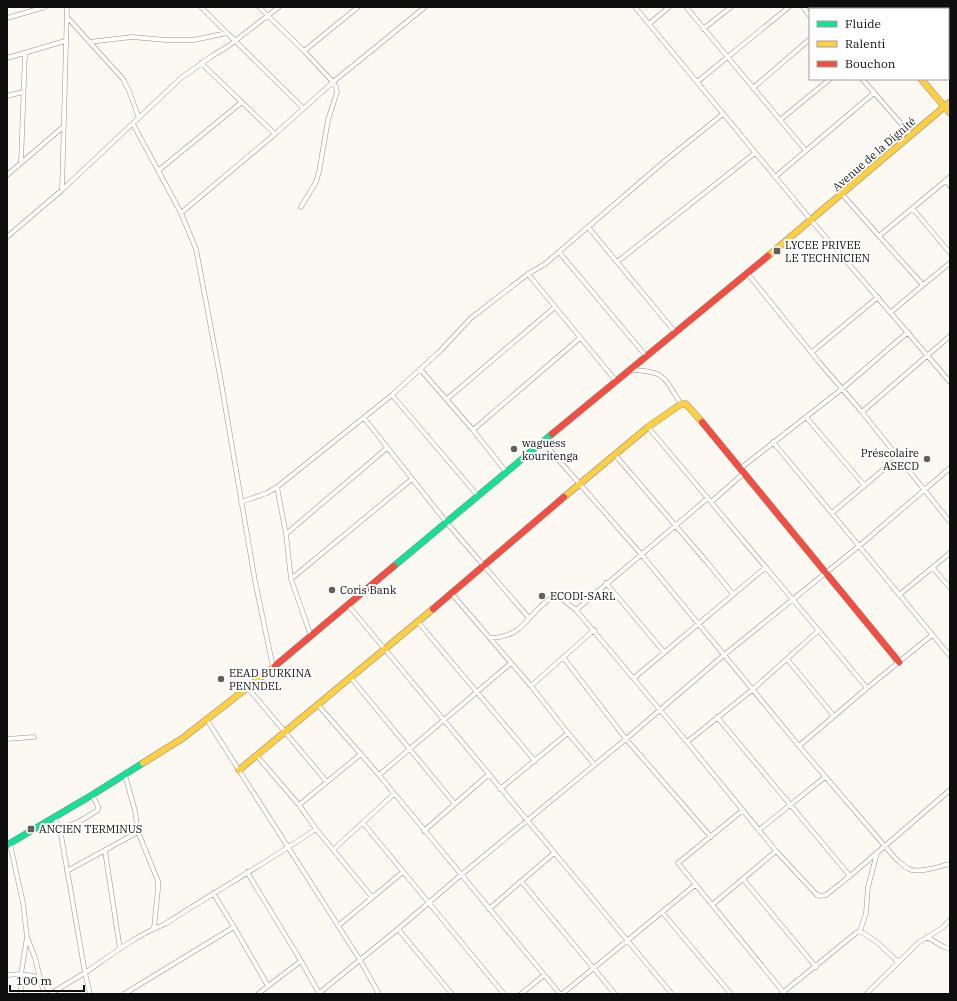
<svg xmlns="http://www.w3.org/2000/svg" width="957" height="1001" font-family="'IBM Plex Serif',serif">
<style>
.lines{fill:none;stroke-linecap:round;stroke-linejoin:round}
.street-casing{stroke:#959391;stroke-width:5}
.fast-casing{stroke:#8c8a87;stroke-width:7}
.slow-casing{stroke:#8c8a87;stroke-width:7}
.jam-casing{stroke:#8c8a87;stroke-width:7}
.street{stroke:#fffefd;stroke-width:4}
.fast{stroke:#16e098;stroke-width:6}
.slow{stroke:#ffcf43;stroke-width:6}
.jam{stroke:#f24e42;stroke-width:6}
.poi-dot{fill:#61605e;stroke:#fff;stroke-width:1.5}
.labels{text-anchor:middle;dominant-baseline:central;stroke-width:4;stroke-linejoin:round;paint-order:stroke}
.street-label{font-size:11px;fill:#0e0e0e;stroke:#fff}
.poi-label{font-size:11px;fill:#0e0e0e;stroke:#fff;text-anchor:start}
</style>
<rect width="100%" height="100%" fill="#fcf8f2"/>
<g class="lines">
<defs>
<path id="street" d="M201,7l102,101
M259,7l45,44 29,31 3,5 1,5 -9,28 -9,52 -3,10 -15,25
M635,7l176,213 139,162
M686,7l120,144
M803,7l7,9
M882,9l2,-2
M67,17l56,62 6,12 10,27
M7,18l38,-11
M649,24l20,-17
M703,29l28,-22
M89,42l43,-5 34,3h28l33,-7
M304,51l54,-44
M7,58l58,-17
M201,63l74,71
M862,79l49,56
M697,82l92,-75
M753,88l57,-49
M7,96l16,-4
M780,120l50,-41
M133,124l48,89 15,36 24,127 35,205 18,86
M21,163l4,-110
M159,170l83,-68
M7,175l56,-48
M775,177l99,-84
M946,180l4,6
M62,190l5,-183
M842,194l37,42 71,-59
M913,209l37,44
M181,213l94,-79 58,-52 92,-75
M588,227l87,105
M879,236l44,49 27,-22
M7,237l55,-47 119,-112 31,-22 15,-9 52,-40
M559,252l87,104
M617,262l138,-109
M747,273l72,89 43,50 88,110
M528,274l88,107
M891,312l32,-27
M812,352l66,-55
M420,369l53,61 34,43
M630,370c35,1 33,6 51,34
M392,395l86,101
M447,399l108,-92
M862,412l88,-76
M364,418l83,105 82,95
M648,427l219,261
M473,430l107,-92
M543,442l98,112 158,192 97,113c4,3 8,8 13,10 9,5 31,-3 41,-5
M773,442l177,214
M615,455l91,106 27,33
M741,468l65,-51
M864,485l-58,-68 36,-28 66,-57
M277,487l9,47 5,45 20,57
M241,502l26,-9 10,-6 115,-92 48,-44 31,-33 57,-44 17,-10 121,-104 57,-46
M711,502l33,-29
M832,513l66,-56
M286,534l101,-86
M933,568l17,20
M291,579l121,-100
M606,583l58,69
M452,594l79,92 37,47 26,31
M899,595l51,-42
M348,605l324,389
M576,610l111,132 89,109 41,44 3,1 6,-1 24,-19 100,-86
M418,622l117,139
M490,638c36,-1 37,-26 63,-41l8,1 15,12 132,-112
M563,657l63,82 85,98
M787,659l47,57
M351,678l104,126
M634,678l132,-111
M531,686l63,-56
M248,688l79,94
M318,705l61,70 181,219
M717,717l133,159
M207,720l153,240 19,34
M7,739l27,-2
M687,742l65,-52 66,-59
M799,746l68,-58 65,-53
M257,756l42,49 17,24 56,68
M125,775l10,36 3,21 20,49v8l-4,39
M379,775l132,-112
M500,789l68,-56
M299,805l62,-51
M743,810l-65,53 107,131
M54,817l6,12 25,144 5,21
M363,823l141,171
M60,829l20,-8 18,-11v-4l-6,-11
M759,830l66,-53
M424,831l64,-56
M10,844l13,59 4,34 8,21 9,36
M334,849l60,-55
M105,851l15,98
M67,871l71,-39
M247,872l54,89 18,32
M743,879l73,88
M521,881l94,113
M213,893l21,34 34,59 33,-25
M712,905l64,-54
M489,909l65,-56
M662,912l69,82
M338,926l65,-54
M398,929l54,65
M860,931l18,12 20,19
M927,937l17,10 6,2
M7,975l14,-1 18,3
M21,994v-20l6,-37
M50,994c13,-8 25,-15 38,-23 24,-17 49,-36 77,-47 50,-32 102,-62 151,-95
M124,994l110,-67
M258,994l10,-8
M318,994l80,-65 63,-54 165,-136 98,-84 135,-109 91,-78
M521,994l23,-19
M562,994l133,-109
M781,994l75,-61 4,-2 6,-18 2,-26 9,-34
M866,994l52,-51 24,-15 8,-8"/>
<path id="fast" d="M394,566l158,-132
M7,845l85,-50 51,-32"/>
<path id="slow" d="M921,79l29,34
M768,256l182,-154
M564,497l84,-70 33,-23h5l16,18
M143,763l40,-25 92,-72
M239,770l194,-161"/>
<path id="jam" d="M861,7l1,2
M702,422l197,240
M552,434l216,-178
M433,609l131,-112
M275,666l119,-100"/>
</defs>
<use href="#street" class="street-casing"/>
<use href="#fast" class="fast-casing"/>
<use href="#slow" class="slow-casing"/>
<use href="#jam" class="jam-casing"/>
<use href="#street" class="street"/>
<use href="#fast" class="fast"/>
<use href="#slow" class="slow"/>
<use href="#jam" class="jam"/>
</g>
<g class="poi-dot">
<rect x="773" y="247" width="8" height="8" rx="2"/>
<circle cx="514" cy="449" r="4"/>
<circle cx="927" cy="459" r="4"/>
<circle cx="332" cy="590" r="4"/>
<circle cx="542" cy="596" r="4"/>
<circle cx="221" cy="679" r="4"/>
<rect x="27" y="825" width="8" height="8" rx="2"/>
</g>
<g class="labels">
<g class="street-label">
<text transform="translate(874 154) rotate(-41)">Avenue de la Dignité</text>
</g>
<g class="poi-label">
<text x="785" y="245">LYCEE PRIVEE<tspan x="785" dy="13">LE TECHNICIEN</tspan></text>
<text x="522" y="443">waguess<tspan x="522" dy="13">kouritenga</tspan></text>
<text x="919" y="453" text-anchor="end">Préscolaire<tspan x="919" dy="13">ASECD</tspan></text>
<text x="340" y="590">Coris Bank</text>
<text x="550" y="596">ECODI-SARL</text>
<text x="229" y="673">EEAD BURKINA<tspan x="229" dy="13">PENNDEL</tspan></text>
<text x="39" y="829">ANCIEN TERMINUS</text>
</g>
</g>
<rect width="957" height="1001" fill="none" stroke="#0e0e0e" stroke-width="16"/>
<rect x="809" y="8" width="140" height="72" fill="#ffffff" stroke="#9f9f9f"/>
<rect x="817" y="21" width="20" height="6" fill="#16e098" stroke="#9f9f9f"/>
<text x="845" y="28" font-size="12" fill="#0e0e0e">Fluide</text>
<rect x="817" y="41" width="20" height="6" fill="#ffcf43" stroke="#9f9f9f"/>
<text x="845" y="48" font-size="12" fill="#0e0e0e">Ralenti</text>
<rect x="817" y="61" width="20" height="6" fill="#f24e42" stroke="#9f9f9f"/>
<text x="845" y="68" font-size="12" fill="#0e0e0e">Bouchon</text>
<path d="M10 985v6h74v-6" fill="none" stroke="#0e0e0e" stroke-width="2"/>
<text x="16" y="985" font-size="12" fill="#0e0e0e" stroke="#ffffff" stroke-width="3" paint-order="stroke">100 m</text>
</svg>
